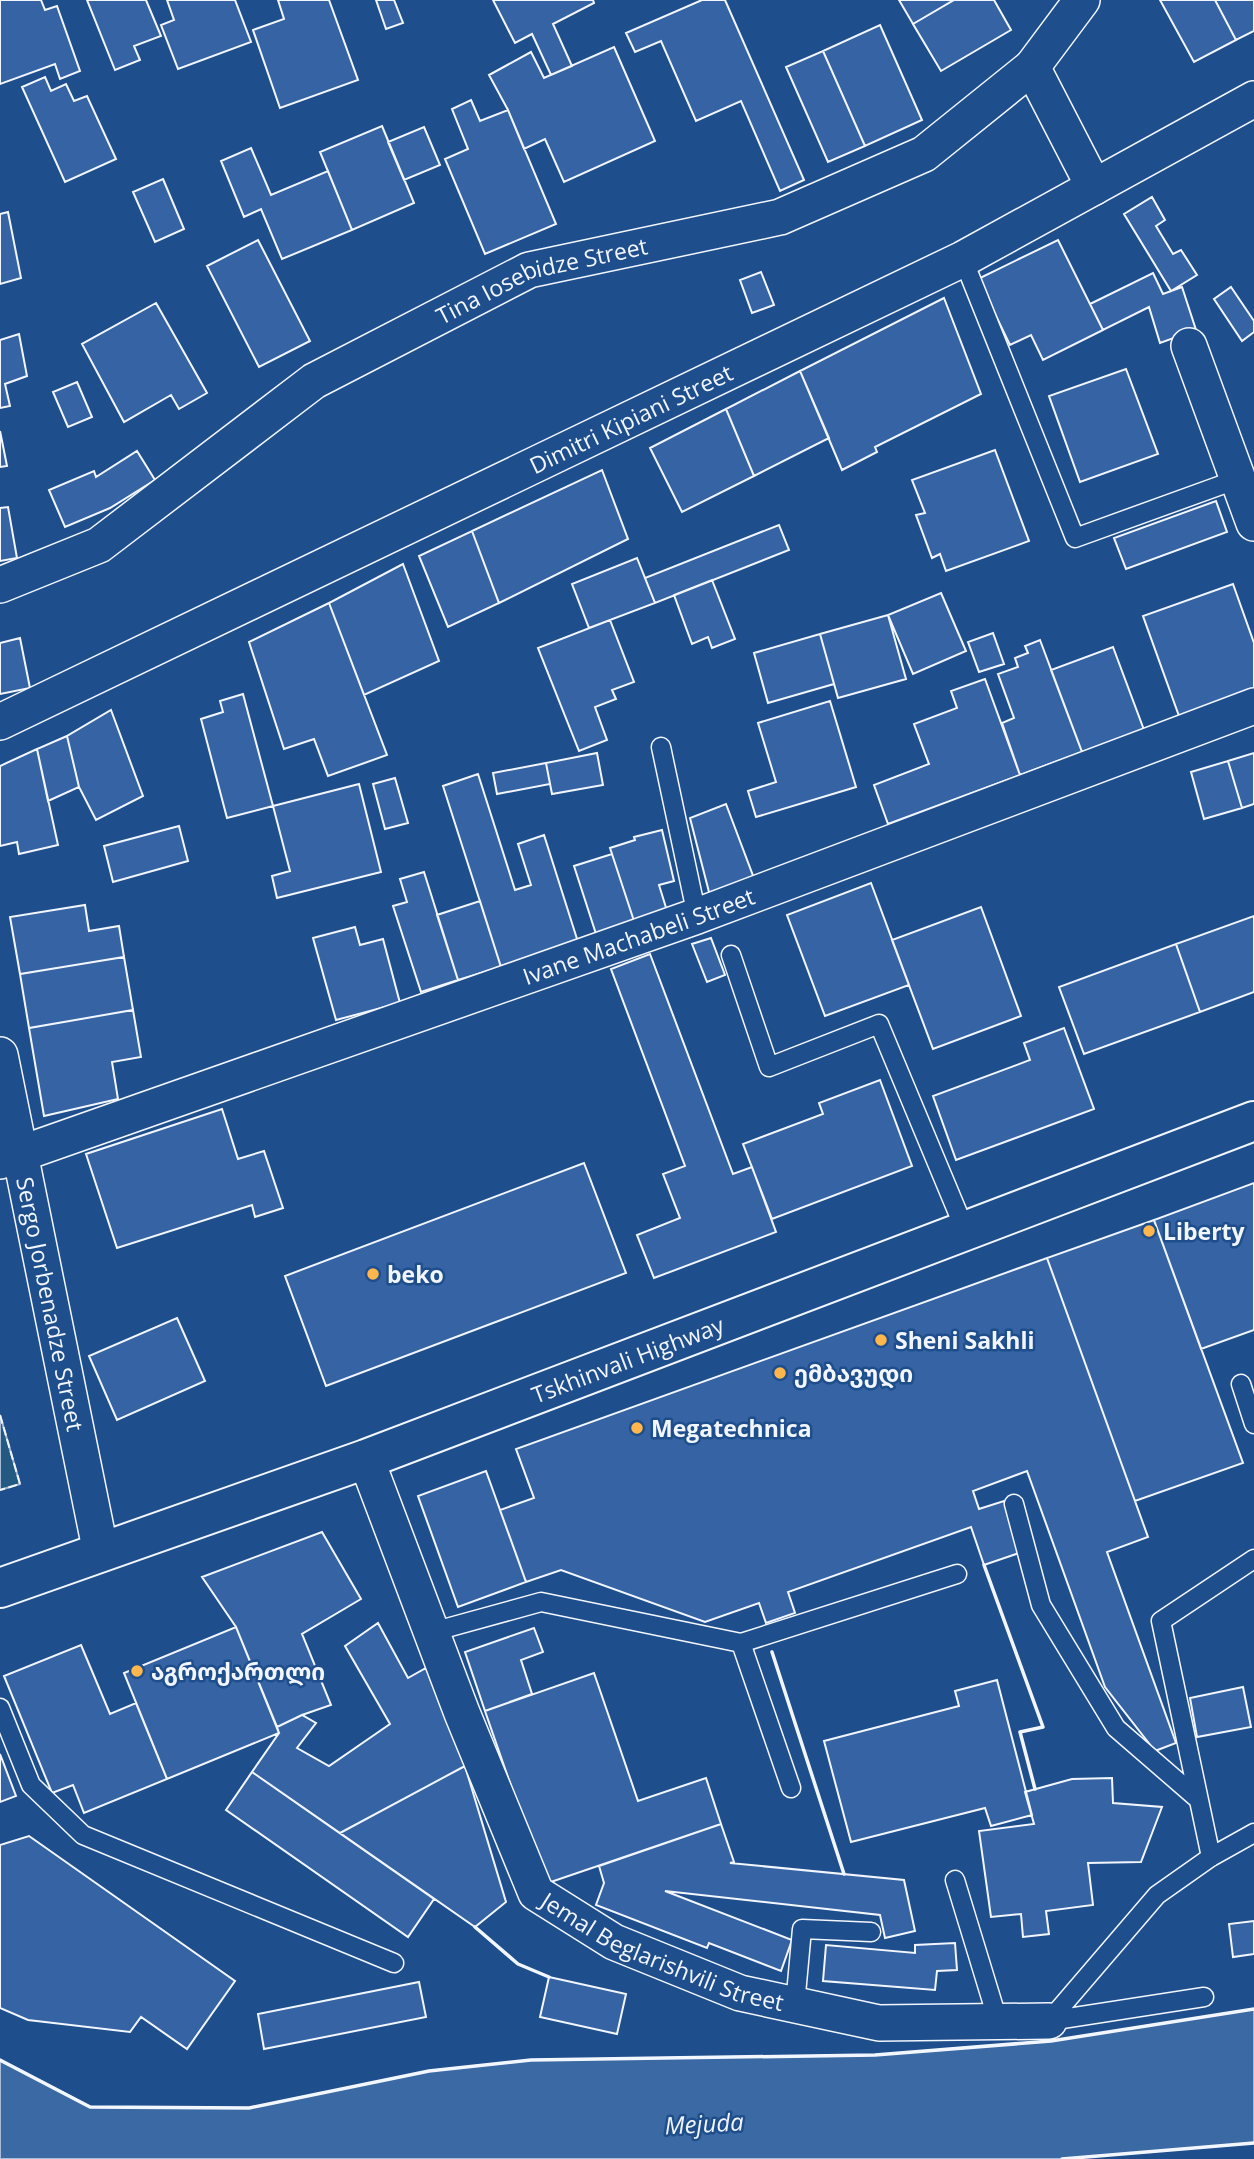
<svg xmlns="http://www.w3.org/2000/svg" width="1254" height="2159" font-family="'Open Sans','Noto Sans Georgian',sans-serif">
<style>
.green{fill:#245a82;stroke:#a8bbd7;stroke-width:2}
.water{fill:#3b69a3;stroke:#a8bbd7;stroke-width:2}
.building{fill:#3563a3;stroke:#f2f6ff;stroke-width:2}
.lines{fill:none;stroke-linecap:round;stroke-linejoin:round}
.lane-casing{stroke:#f2f6ff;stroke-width:21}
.street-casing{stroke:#f2f6ff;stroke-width:38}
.secondary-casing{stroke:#f2f6ff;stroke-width:42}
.lane{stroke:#1f4e8c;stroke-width:18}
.street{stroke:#1f4e8c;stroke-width:35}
.secondary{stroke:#1f4e8c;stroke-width:38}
.fence{stroke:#f2f6ff;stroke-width:2;stroke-dasharray:9 3.5;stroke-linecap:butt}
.wall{stroke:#f2f6ff;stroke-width:3.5}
.poi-dot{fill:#ffb74d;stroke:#1f4e8c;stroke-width:2.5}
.labels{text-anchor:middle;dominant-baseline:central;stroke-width:5;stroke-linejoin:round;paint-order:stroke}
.street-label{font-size:23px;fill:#f2f6ff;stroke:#1f4e8c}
.poi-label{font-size:23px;font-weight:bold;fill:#f2f6ff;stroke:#1f4e8c;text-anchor:start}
.water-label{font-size:24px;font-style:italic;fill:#f2f6ff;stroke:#1f4e8c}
</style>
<rect width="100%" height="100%" fill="#1f4e8c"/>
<path class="green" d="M0,1415l20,69 -20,6z"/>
<path class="water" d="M1254,2009v134l-192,16h-1062v-99l91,47 158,1 180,-37 102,-11 344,-5 176,-14z"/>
<path class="building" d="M0,0h41l4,10 12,-4 23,65 -20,8 -5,-15 -55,20z
M87,0h59l15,36 -27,10 6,14 -25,10z
M167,0h68l16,42 -73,27 -17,-44 13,-5z
M278,0h51l29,80 -78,28 -27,-78 31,-11z
M376,0h18l9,23 -17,6z
M493,0h100l1,3 -41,21 19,42 -21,9 -19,-41 -17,9z
M702,0h23l79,180 -24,11 -39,-90 -45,20 -35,-80 -26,11 -9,-19z
M899,0h55l-41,24z
M954,0h40l17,30 -70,41 -28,-47z
M1160,0h55l21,40 -42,22z
M1215,0h39v31l-18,9z
M880,25l42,95 -57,26 -42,-95z
M614,47l41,94 -91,41 -19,-43 -21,10 -16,-39 -19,-35 42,-23 13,26z
M823,51l42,95 -37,16 -42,-95z
M45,77l6,14 15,-7 8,17 13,-5 29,63 -51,23 -43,-95z
M471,100l9,21 28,-11 48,114 -71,30 -40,-95 23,-10 -16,-40z
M382,126l32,77 -62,27 -32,-78z
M424,127l16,38 -36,15 -16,-38z
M251,148l20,47 57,-24 24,59 -70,29 -21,-50 -17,8 -23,-56z
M163,179l21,50 -29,13 -22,-50z
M1152,197l13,23 -9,6 17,28 8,-4 16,25 -26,16 -47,-77z
M8,212l13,66 -21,6v-70z
M258,240l52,101 -51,26 -52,-101z
M1058,240l45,90 -60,30 -12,-25 -21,10 -32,-66z
M761,272l13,33 -22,8 -12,-33z
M1153,273l10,21 19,-7 14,43 -36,13 -11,-36 -46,23 -13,-26z
M1231,287l23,34v11l-12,9 -28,-42z
M944,298l37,96 -106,53 2,5 -35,18 -42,-99z
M156,303l51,90 -28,16 -8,-14 -47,27 -42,-78z
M19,334l8,42 -22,8 5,22 -10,2v-68z
M1126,369l32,85 -78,28 -31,-86z
M800,371l29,67 -75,38 -28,-67z
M77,382l15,35 -24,10 -15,-35z
M726,409l28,67 -72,36 -32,-64z
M0,431l7,35 -7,1z
M995,450l34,91 -83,30 -6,-17 -8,4 -16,-43 9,-2 -13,-33z
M137,451l18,29 -45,28 -45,19 -16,-37 45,-19 2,6z
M602,470l26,69 -129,64 -27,-72z
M1216,501l11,31 -101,37 -12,-31z
M8,507l9,51 -17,3v-53z
M779,525l10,25 -134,53 -10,-25z
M472,531l27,72 -51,24 -29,-71z
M637,558l18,45 -66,25 -17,-44z
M403,564l36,97 -75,34 -35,-92z
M712,580l23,59 -23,9 -4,-11 -16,7 -18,-49z
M1233,584l21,59v46l-75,27 -36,-100z
M941,593l25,58 -53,23 -25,-59z
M329,603l58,152 -59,21 -14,-37 -30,10 -35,-107z
M888,615l18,64 -68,19 -18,-64z
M610,620l24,62 -22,8 4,9 -21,8 12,33 -28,11 -41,-103z
M993,633l11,31 -25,8 -11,-30z
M820,634l14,50 -66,19 -14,-50z
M20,638l10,50 -30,6v-51z
M1040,640l42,112 -62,23 -18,-52 12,-5 -16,-44 20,-7 -3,-9 13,-5 -3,-7z
M1113,647l31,83 -62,22 -31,-82z
M985,679l35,96 -132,49 -14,-39 55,-21 -15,-40 43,-16 -6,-17z
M243,694l30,112 -46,12 -26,-99 22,-7 -3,-11z
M830,701l26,86 -100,30 -8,-26 28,-9 -18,-59z
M111,710l32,86 -47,24 -17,-33 -12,-51z
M67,736l12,51 -31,14 -11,-52z
M37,749l21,96 -39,9 -2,-12 -17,4v-80z
M597,753l6,32 -51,9 -6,-31z
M1254,753v51l-12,4 -14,-47z
M1228,761l14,47 -38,11 -13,-47z
M546,763l4,21 -53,10 -4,-21z
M478,774l37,116 16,-5 -13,-41 26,-9 34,107 -77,25 -58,-181z
M395,778l13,45 -23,6 -12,-45z
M359,784l22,88 -104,26 -5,-22 18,-5 -17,-65z
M726,804l29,77 -45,15 -20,-78z
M179,826l9,35 -75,21 -9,-36z
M662,830l12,51 -15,4 9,29 -33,10 -25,-76 25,-8 -1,-3z
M612,854l23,70 -38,13 -23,-71z
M424,872l34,108 -37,12 -28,-86 14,-4 -7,-23z
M871,883l38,102 -84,31 -38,-101z
M480,901l21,66 -43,13 -21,-65z
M85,905l4,26 30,-5 5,31 -104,17 -10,-57z
M981,907l40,109 -88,33 -41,-109z
M1254,916v76l-54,20 -24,-68z
M355,927l5,18 23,-6 17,64 -64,17 -23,-82z
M711,938l14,37 -18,7 -15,-38z
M1176,944l24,68 -116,42 -25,-67z
M650,954l83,220 19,-7 24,65 -122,46 -17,-43 43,-17 -17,-44 22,-8 -74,-197z
M124,957l9,53 -104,18 -9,-54z
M133,1010l8,47 -29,5 6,37 -74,17 -15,-88z
M1064,1028l30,81 -138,51 -23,-64 97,-36 -6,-17z
M880,1080l32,86 -140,53 -29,-75 80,-30 -4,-11z
M222,1109l16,50 26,-8 19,57 -28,9 -3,-12 -135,43 -31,-94z
M584,1163l42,110 -300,113 -41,-110z
M1254,1183v147l-53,19 -47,-129z
M1154,1220l89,243 -108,38 -88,-243z
M1047,1258l101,279 -41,15 69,191 -21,8 -50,-64 -78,-216 -54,20 6,18 25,-8 18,51 -38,13 -13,-38 -183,65 7,21 -29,10 -7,-20 -54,19 -144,-52 -35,12 -26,-72 34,-12 -18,-49z
M177,1318l28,63 -88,39 -28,-64z
M486,1471l40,111 -68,25 -40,-111z
M322,1532l39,67 -59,35 29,71 -29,10 -25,12 -41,-100 -34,-50z
M378,1623l30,55 18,-10 39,98 -125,67 -88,-61 27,-39 -2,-6 25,-12 14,8 -19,25 32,18 61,-42 -45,-78z
M236,1627l43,106 -112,46 -43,-106z
M534,1628l9,24 -22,8 11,34 -47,17 -20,-59z
M81,1645l29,69 26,-11 31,76 -83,34 -11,-28 -21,8 -48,-117z
M594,1673l44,128 68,-23 15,46 -176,60 -60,-173z
M997,1680l35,135 -41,11 -6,-18 -134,34 -27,-101 135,-35 -4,-15z
M1243,1687l8,40 -54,10 -7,-39z
M0,1754l16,42 -16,6z
M465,1766l41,136 -31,25 -135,-94z
M252,1772l182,127 -26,38 -182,-127z
M1112,1778l1,25 49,4 -21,55 -53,1 5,42 -47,6 3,23 -26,3 -2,-23 -30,3 -12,-86 55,-7 -9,-32 47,-13z
M721,1824l13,38 -4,1 174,17 11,51 -30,7 -5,-23 -215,-24 127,49 -11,31 -72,-28 -2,5 -111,-43 8,-22 -5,-17z
M29,1836l206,145 -48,68 -46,-32 -11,15 -102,-12 -28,-12v-163z
M1254,1921v33l-21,3 -4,-33z
M955,1943l2,27 -20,1 -2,19 -112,-9 3,-36 89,8v-8z
M549,1977l77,17 -9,40 -77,-17z
M419,1982l7,35 -162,32 -6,-35z"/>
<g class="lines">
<defs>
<path id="lane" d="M963,259l112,279 163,-59
M661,747l36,169
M731,955l38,112 110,-43 86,206
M1241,1384l13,40
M1014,1504l27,101 75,123 82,71
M432,1632l109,-30 200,41 216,-69
M741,1643l50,145
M0,1708l31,77 52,50 311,128
M1211,1857l-50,-236 93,-62
M955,1880l43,141
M795,2005l7,-76 69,3
M1049,2021l108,-126 54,-38 43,-24
M1049,2021l155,-24"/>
<g id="street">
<path d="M1032,67l62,120"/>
<path d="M1189,346l65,177"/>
<path id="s1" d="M0,585l99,-40 215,-164 215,-111 251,-53 144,-63 108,-87 50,-67"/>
<path id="s2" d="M0,722l963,-463 291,-160"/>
<path id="s3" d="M0,1055l101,498"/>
<path id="s4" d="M0,1161l697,-245 557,-210"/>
<path id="s5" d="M366,1459l96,254 74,180 78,49 126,51 139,30 170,-2"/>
</g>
<g id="secondary">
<path id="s6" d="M0,1588l366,-129 888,-338"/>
</g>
</defs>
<use href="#lane" class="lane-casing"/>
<use href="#street" class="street-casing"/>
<use href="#secondary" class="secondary-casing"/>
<use href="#lane" class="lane"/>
<use href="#street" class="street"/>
<use href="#secondary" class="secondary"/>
<path class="fence" d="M0,1415l20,69 -20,6"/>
<path class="wall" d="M984,1565l59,162 -23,5 15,57
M772,1652l72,222
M475,1927l43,37 31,13
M0,2060l90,47 159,1 180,-37 102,-11 344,-5 176,-14 203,-32
M1062,2159l192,-16"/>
</g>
<g class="poi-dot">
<circle cx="1149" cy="1231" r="7"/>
<circle cx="373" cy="1274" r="7"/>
<circle cx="881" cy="1340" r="7"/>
<circle cx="780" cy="1373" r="7"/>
<circle cx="637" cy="1428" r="7"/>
<circle cx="137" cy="1671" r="7"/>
</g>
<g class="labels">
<g class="street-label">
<text stroke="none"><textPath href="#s1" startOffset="628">Tina Iosebidze Street</textPath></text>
<text stroke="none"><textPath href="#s2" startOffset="700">Dimitri Kipiani Street</textPath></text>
<text stroke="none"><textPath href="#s4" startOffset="677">Ivane Machabeli Street</textPath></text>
<text stroke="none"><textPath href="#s3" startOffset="254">Sergo Jorbenadze Street</textPath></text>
<text stroke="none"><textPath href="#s6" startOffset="668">Tskhinvali Highway</textPath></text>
<text stroke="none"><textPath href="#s5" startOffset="607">Jemal Beglarishvili Street</textPath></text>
</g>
<g class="poi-label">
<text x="1163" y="1231">Liberty</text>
<text x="387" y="1274">beko</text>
<text x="895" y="1340">Sheni Sakhli</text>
<text x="794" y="1373">ემბავუდი</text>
<text x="651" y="1428">Megatechnica</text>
<text x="151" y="1671">აგროქართლი</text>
</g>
<g class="water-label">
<text transform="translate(704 2123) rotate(-3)">Mejuda</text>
</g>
</g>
</svg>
